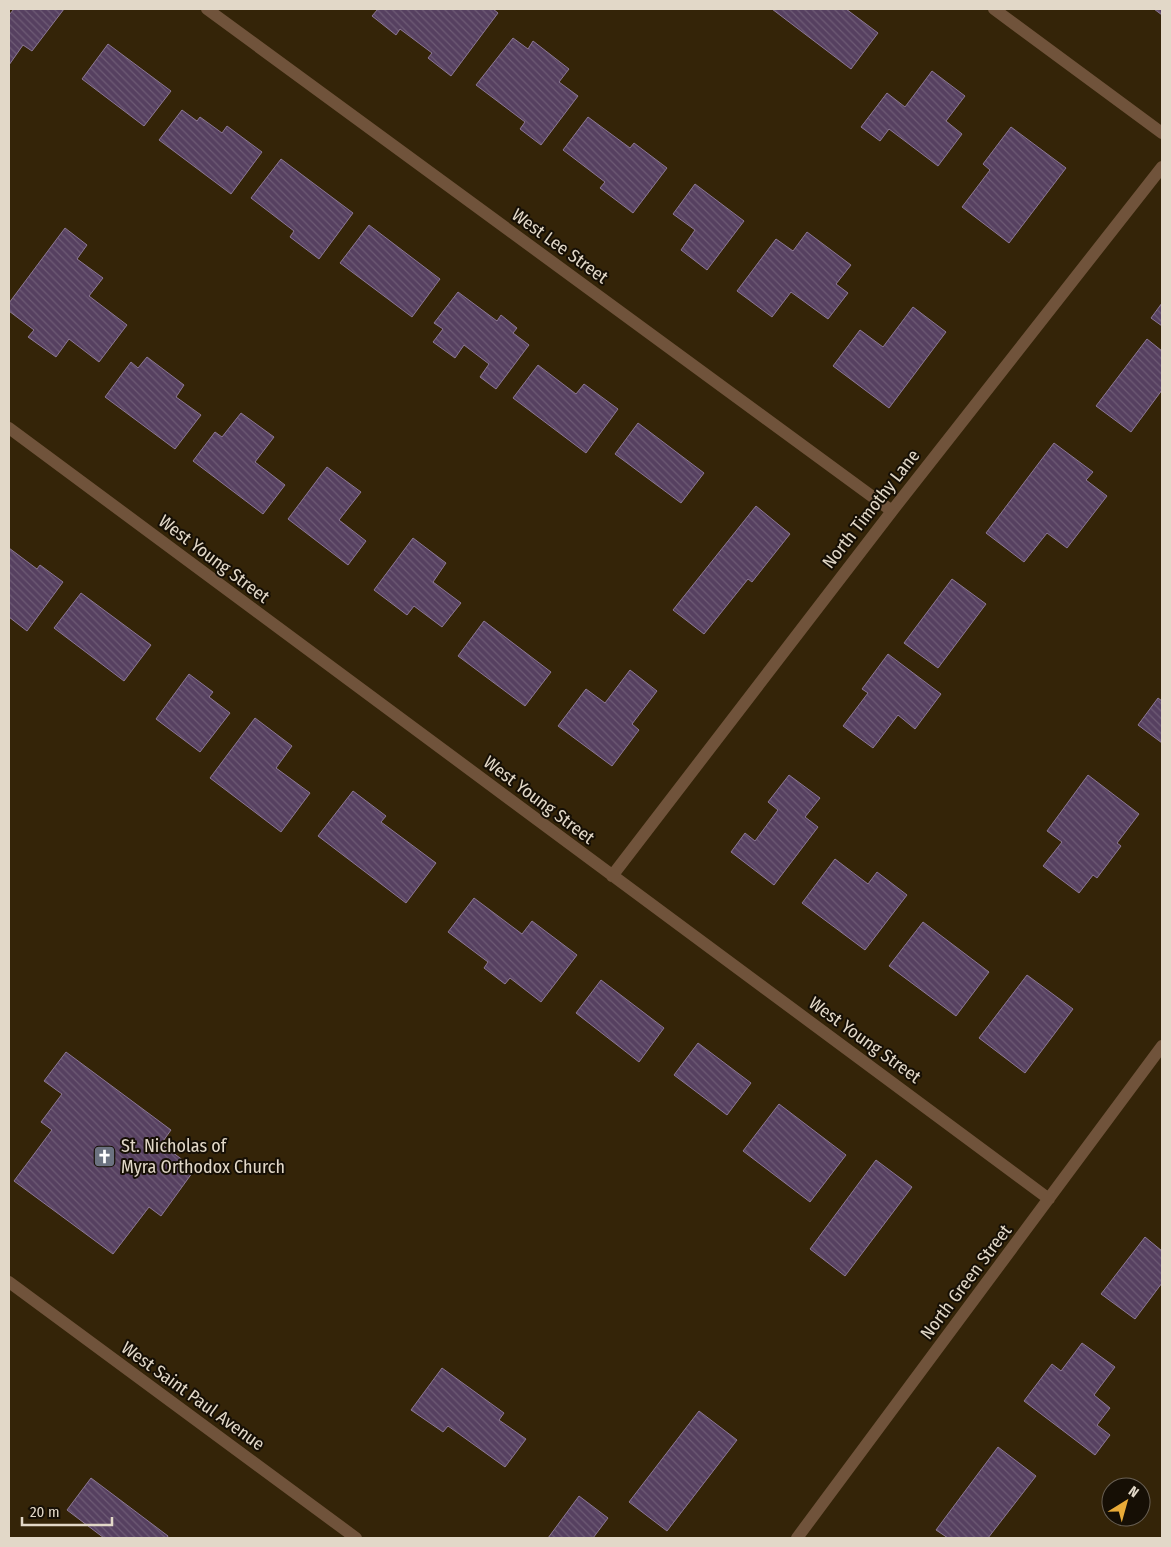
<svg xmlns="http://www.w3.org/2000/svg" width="1171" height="1547" font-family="'Fira Sans Condensed',sans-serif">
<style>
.building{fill:url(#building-back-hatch);stroke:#8c7895}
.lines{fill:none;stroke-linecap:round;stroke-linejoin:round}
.street{stroke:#70533b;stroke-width:12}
.labels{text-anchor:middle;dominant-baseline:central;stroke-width:4;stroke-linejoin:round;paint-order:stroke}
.street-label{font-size:18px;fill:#e2d8c8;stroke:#160f05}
.poi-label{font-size:18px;fill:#e2d8c8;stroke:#160f05;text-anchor:start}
</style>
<defs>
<pattern id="building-back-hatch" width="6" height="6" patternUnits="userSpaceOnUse" patternTransform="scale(1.25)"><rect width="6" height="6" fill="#564060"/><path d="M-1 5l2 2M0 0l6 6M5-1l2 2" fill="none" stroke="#6e5b75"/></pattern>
</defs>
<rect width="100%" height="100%" fill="#342408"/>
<path class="building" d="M14,9h50l-32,42 -9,-6 -14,20v-50z
M378,9h115l5,4 -47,63 -23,-18 4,-5 -32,-24 -4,6 -24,-19z
M772,9h74l32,24 -27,36z
M1154,9h8v6z
M513,38l15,11 5,-8 36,28 -10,13 19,14 -37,49 -21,-16 5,-7 -49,-37z
M108,44l63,47 -27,35 -62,-47z
M932,71l33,25 -19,25 16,13 -24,32 -49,-37 -9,12 -19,-14 26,-34 18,14z
M182,110l15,11 3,-4 22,16 5,-7 35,26 -31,42 -72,-54z
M588,117l42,31 4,-5 33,25 -34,45 -33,-25 5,-6 -42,-32z
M1011,127l55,41 -57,75 -47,-36 28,-37 -7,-6z
M281,159l72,54 -34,46 -29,-22 4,-6 -43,-33z
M695,184l49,37 -37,49 -26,-20 14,-20 -22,-16z
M369,225l71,54 -28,38 -72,-54z
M65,228l22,17 -10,14 26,19 -14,18 38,29 -28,37 -30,-23 -13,18 -28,-20 6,-7 -25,-19v-8z
M807,232l44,33 -15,19 12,9 -20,26 -37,-27 -19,25 -35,-26 39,-52 17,12z
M458,292l39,29 4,-6 16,13 -4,5 16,12 -33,44 -16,-12 9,-13 -25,-19 -9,13 -22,-16 10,-13 -9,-6z
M1162,303v23l-11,-8z
M913,307l33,25 -57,76 -56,-42 27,-36 23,17z
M1147,339l15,12v39l-31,42 -35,-26z
M147,357l37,28 -8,12 25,18 -26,34 -70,-52 26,-35 7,6z
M538,365l38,29 8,-10 34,25 -32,44 -73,-55z
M241,413l33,24 -19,25 30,23 -22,29 -70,-53 22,-29 7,5z
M638,423l66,50 -23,30 -66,-49z
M1054,443l39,29 -7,8 21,16 -40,52 -20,-15 -23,29 -38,-29z
M327,467l34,25 -22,28 27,21 -18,24 -60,-46z
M756,506l34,28 -38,48 -4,-3 -44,55 -31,-24z
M413,538l33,25 -13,19 28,21 -19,24 -28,-21 -7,9 -33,-25z
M9,548l28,21 3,-4 23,17 -36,49 -18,-14z
M952,579l34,25 -48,64 -34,-25z
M81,593l70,52 -27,36 -70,-53z
M484,621l67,51 -26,34 -67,-50z
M888,654l53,40 -26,35 -17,-14 -25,33 -30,-22 25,-33 -6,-4z
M630,670l27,21 -25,33 7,6 -27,36 -54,-40 28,-37 19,14z
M189,674l24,18 -4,5 21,16 -30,39 -44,-33z
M1158,698l4,3v42l-24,-18z
M255,718l37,28 -16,22 34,25 -29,39 -71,-54z
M789,775l31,23 -15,19 13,10 -44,58 -43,-33 14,-19 10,8 23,-31 -10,-8z
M1088,775l51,39 -22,29 4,3 -24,32 -4,-3 -14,18 -36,-27 19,-24 -15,-11z
M353,791l33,25 -5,6 55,41 -30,40 -88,-67z
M835,859l33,25 9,-12 30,23 -42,55 -63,-47z
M474,898l48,36 10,-13 45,34 -36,47 -31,-24 -5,6 -21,-16 4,-6 -40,-30z
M923,922l66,50 -33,44 -67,-50z
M1027,975l46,34 -48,64 -46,-35z
M601,980l63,48 -25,34 -63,-49z
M698,1043l53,40 -24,32 -53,-40z
M66,1052l105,78 -10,14 34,25 -34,47 -12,-9 -36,47 -99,-73 38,-51 -11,-8 21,-28 -18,-13z
M779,1104l67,51 -36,47 -67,-51z
M876,1160l36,27 -67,89 -35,-27z
M1145,1237l17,14v32l-27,36 -34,-25z
M1082,1343l33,24 -21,28 16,13 -13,17 13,10 -15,20 -71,-54 28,-37 9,7z
M442,1368l62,45 -5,7 27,19 -21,28 -57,-41 -5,6 -32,-22z
M699,1411l38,29 -70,91 -38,-29z
M998,1447l38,29 -48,62h-40l-12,-8z
M91,1478l77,58 -1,2h-63l-37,-28z
M579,1496l29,22 -15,20h-45z"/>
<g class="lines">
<path class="street" d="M207,9l685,502
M994,9l168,124
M9,428l1040,771
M612,876l280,-365 270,-344
M9,1282l347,256
M797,1538l365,-492"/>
</g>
<defs>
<symbol id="church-square" viewBox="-11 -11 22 22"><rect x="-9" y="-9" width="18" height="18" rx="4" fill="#6b7280" stroke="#160f05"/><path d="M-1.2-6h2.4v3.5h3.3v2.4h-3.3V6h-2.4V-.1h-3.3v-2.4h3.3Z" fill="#fff"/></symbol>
</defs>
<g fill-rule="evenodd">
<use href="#church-square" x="92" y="1144" width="25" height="25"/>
</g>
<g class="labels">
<g class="street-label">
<text transform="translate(560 246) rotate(36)">West Lee Street</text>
<text transform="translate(871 509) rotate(-52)">North Timothy Lane</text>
<text transform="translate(214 559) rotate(37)">West Young Street</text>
<text transform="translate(539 800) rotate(37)">West Young Street</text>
<text transform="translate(865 1040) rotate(36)">West Young Street</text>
<text transform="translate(966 1282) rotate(-53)">North Green Street</text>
<text transform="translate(193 1396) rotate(36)">West Saint Paul Avenue</text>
</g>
<g class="poi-label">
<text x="121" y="1146">St. Nicholas of<tspan x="121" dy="21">Myra Orthodox Church</tspan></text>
</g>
</g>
<rect width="1171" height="1547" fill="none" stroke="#e2d8c8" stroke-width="20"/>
<g transform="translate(1126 1502) rotate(37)"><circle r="24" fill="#160f05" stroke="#685f53"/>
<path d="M0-4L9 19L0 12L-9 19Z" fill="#e9ab38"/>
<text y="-8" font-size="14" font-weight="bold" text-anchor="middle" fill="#e2d8c8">N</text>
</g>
<path d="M22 1517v8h90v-8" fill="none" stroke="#e2d8c8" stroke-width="2.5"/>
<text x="30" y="1517" font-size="15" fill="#e2d8c8" stroke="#160f05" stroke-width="4" paint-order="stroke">20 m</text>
</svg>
